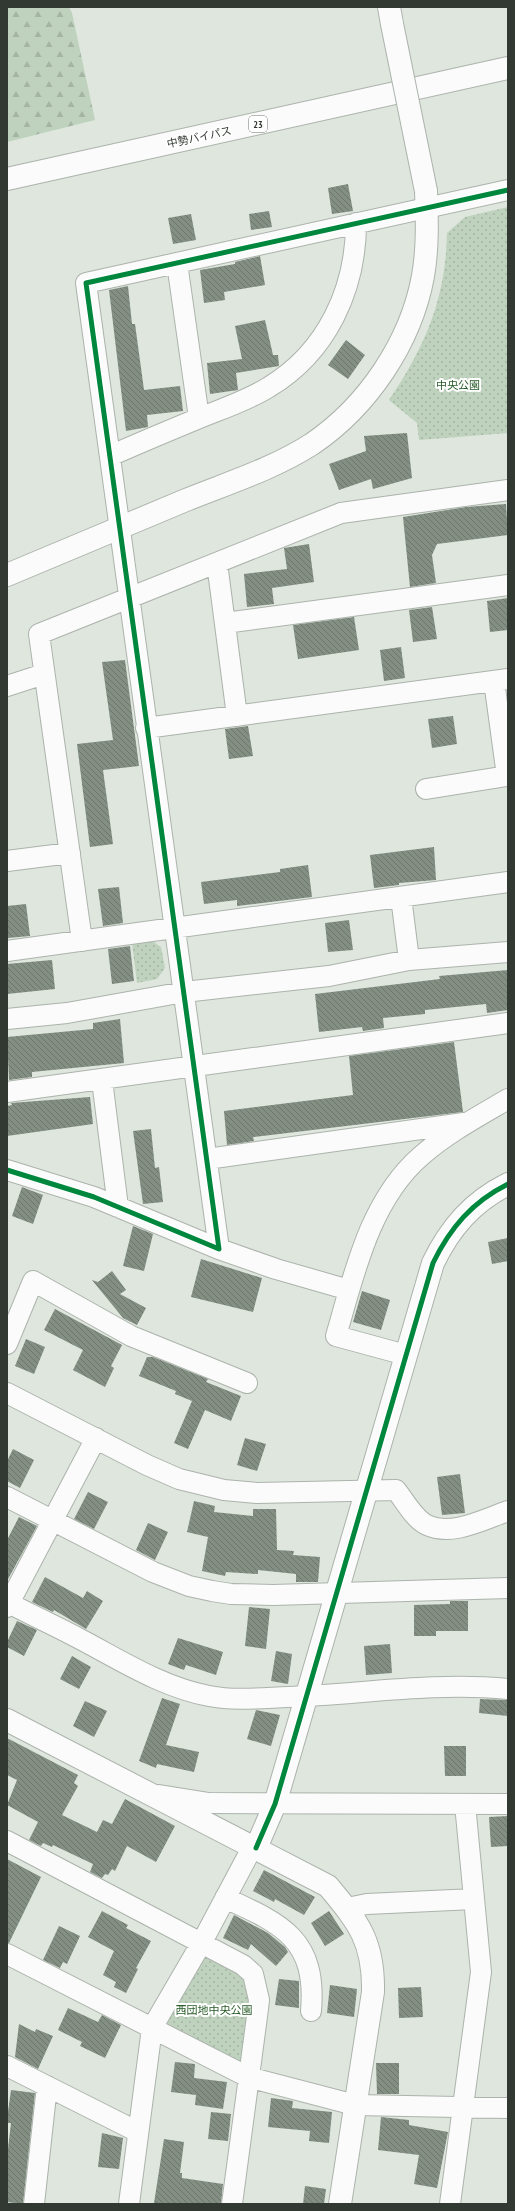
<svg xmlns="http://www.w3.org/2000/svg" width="515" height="2211" font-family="'PT Sans Narrow','Noto Sans JP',sans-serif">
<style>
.forest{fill:url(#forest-firs)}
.park{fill:url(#park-dots)}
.building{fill:url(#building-back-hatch)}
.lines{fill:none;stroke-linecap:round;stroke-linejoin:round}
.minor-casing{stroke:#acb3ac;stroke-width:22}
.tertiary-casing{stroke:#acb3ac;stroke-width:24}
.trunk-casing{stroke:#acb3ac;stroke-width:24}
.minor{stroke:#fafbfa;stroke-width:20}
.tertiary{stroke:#fafbfa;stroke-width:22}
.trunk{stroke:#fafbfa;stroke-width:22}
.tertiary-bridge-casing{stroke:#acb3ac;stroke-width:24;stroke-linecap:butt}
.tertiary-bridge{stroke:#fafbfa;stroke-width:22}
.cycleway-casing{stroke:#fff;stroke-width:8}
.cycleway{stroke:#00873e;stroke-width:5}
.labels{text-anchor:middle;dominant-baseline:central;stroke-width:4;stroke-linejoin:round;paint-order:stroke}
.shield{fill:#fff;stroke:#707470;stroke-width:1}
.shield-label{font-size:10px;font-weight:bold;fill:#323932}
.street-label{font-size:11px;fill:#323932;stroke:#fff}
.park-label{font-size:11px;fill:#285c29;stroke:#fff}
</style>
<defs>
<pattern id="forest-firs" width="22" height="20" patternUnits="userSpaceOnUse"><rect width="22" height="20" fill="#bed2bd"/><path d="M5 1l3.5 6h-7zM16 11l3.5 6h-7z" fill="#a4b5a3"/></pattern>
<pattern id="park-dots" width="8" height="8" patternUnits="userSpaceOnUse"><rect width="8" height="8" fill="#bed2bd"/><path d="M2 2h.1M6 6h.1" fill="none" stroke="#a4b5a3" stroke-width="1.8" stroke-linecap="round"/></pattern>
<pattern id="building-back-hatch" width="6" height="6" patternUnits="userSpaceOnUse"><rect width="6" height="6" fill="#848f84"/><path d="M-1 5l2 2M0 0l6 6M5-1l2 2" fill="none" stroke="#6d766d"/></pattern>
</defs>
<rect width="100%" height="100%" fill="#dee6dd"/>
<path class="forest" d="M7,7h62l3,6 23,107 -88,22z"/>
<path class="park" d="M508,207v226l-89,7 -2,-17 -28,-23c36,-53 57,-102 58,-167l18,-16z
M151,940l10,7 4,21 -8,11 -20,4 -5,-40z
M202,1955l39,16 10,20 -7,69 -7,5 -68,-35 -3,-7z"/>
<path class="building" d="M348,184l5,27 -21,3 -4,-26z
M269,211l3,16 -21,3 -2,-16z
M191,214l5,26 -23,4 -5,-26z
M260,256l5,29 -41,7 1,8 -21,3 -4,-33 35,-6v-2z
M128,286l4,38h3l9,66 36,-4 3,25 -36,4 1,12 -22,4 -17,-141z
M265,320l8,35h5l1,11 -43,7 2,17 -28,4 -3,-31 35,-4 -7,-33z
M346,340l19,15 -17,24 -20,-14z
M407,433l5,45 -39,11 -2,-10 -32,11 -10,-26 37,-13 -2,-15z
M506,504l2,31 -71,9 -5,11 4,28 -26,4 -7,-70 63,-10z
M309,544l5,38 -42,6 2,16 -27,3 -3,-33 43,-5 -3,-21z
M508,598v32l-18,2 -3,-31z
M432,607l5,32 -24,3 -4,-32z
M354,617l5,33 -61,9 -5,-34z
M401,647l4,31 -21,3 -4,-31z
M125,660l14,106 -36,4 10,74 -23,3 -13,-103 36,-4 -11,-78z
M453,716l4,28 -25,4 -4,-29z
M248,726l5,30 -24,3 -4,-30z
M434,847l2,33 -37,3v2l-25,3 -4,-33z
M308,865l4,32 -75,9v-6l-33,4 -3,-22 79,-10v-3z
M119,887l4,36 -20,3 -5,-37z
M26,904l4,32 -22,2 -1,-32z
M349,920l4,30 -25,2 -3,-29z
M130,946l4,35 -22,3 -4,-35z
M52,960l3,29 -48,5v-30z
M508,970v40l-21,3 -1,-9 -61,6v4l-42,4 1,10 -21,3 -1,-4 -43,5 -4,-38 125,-15 -1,-3z
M120,1019l4,44 -92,9v5l-23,3 -2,-43 86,-8v-6z
M454,1042l9,70 -210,25 1,4 -27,4 -3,-34 129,-16 -4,-39z
M90,1097l3,27 -86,12v-30l5,-1 -1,-2z
M151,1129l4,39 4,-1 4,35 -20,2 -10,-73z
M22,1187l21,8 -10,29 -21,-8z
M133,1226l20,8 -9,37 -21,-5z
M508,1238v23l-16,3 -4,-22z
M201,1259l61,19 -9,34 -62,-15z
M112,1271l14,19 -6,4 26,14 -9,17 -14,-7 -31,-38 6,2z
M362,1291l28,9 -9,30 -28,-8z
M55,1309l67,36 -11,21 3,2 -9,19 -32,-17 10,-20 -39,-20z
M26,1339l19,8 -11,27 -19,-8z
M147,1357h6l55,22 -2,3 35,14 -10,25 -26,-11 -17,39 -14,-6 18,-42 -17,-7 1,-3 -37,-15z
M245,1438l21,6 -9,27 -20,-6z
M13,1449l21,11 -14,28 -13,-7v-20z
M460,1474l5,39 -23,2 -5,-38z
M88,1492l20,10 -14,27 -20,-10z
M194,1501l21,5 -1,6 39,4v-7h23l1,41 17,1 -1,4 27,2 -2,25h-22v-8l-38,-4v4l-32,-2 -1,4 -23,-5 6,-34 -21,-5z
M19,1517l18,9 -30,55v-41z
M148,1523l20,9 -13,28 -19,-10z
M45,1577l38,21 4,-7 16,10 -17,28 -32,-19 -1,2 -21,-10z
M450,1601h18v30h-32v5h-22v-31l36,-1z
M249,1607l21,2 -4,40 -21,-3z
M17,1621l20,9 -13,26 -17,-9v-5z
M178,1638l45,14 -7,23 -30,-10 -2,5 -16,-6z
M390,1644l2,29 -26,2 -2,-29z
M276,1651l16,3 -4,30 -17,-3z
M72,1656l19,11 -12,22 -19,-10z
M162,1698l18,6 -14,41 33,7 -5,20 -37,-8 -1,4 -17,-7z
M480,1699l28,1v16l-29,-3z
M85,1701l22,10 -13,26 -21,-11z
M256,1710l24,5 -9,31 -24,-7z
M7,1738l71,37 -4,8 4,3 -16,29 35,17 6,-12 9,4 13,-25 50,27 -19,36 -29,-16 -12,25 -3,-2 -4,6 -3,-1 -3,4 -12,-6 3,-8 -40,-19 -1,2 -9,-4 -2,3 -12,-6 9,-18 -31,-17 10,-25 -10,-5z
M444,1746h22v30h-21z
M508,1816v30l-17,1 -2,-30z
M7,1859l34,18 -32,66h-2z
M264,1870l51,27 -11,18 -29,-16 -1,3 -21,-11z
M102,1911l26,14 -2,3 25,13 -15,27 2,1 -12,24 -12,-6 2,-5 -13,-7 11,-24 -26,-14z
M329,1911l15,23 -19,12 -14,-23z
M234,1915l34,18 17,14 3,5 -12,14 -25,-22 -3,6 -25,-12z
M59,1926l21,10 -13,28 -4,-2 -3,6 -17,-8z
M279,1979l20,2v27l-24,-3z
M330,1985l27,4 -3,28 -27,-4z
M421,1987l2,30 -24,1 -1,-30z
M68,2008l30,14 4,-7 19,10 -16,33 -25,-12 2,-4 -24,-12z
M19,2024l16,8 1,-3 17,7 -15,33 -23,-12z
M175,2062l20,2 -1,14 33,4 -4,27 -28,-4 1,-10 -25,-3z
M376,2063h23v31h-22z
M11,2090l24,3 -12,111 -16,-2v-45l4,-34h-4v-4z
M271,2098l22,3 -1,7 40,4 -3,31 -20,-2 1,-10 -42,-4z
M211,2112l20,2 -3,27 -20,-2z
M381,2117l28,3v5l39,7 -11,56 -23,-4 5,-29 -41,-5z
M102,2133l21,5 -4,31 -21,-2z
M164,2139l20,3 -4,31h2v5l41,6 -2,20 -67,-1z
M305,2186l21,3 -2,15h-21z"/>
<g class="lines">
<defs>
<path id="minor" d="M177,263l22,155
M110,456c29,-13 58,-25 87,-37 24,-10 50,-18 72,-32 58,-35 87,-98 87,-164
M217,563l20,153
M225,623l283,-38
M7,686l37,-12
M146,728l362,-49
M426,789l81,-13 -13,-95
M7,861l63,-8
M401,897l8,63
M82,941l-43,-307 302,-121 167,-23
M7,951l501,-69
M7,1019l60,-6 117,-21 145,-16 80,-16 99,-8
M102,1080l16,127
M7,1092l501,-69
M207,1159l257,-36
M7,1170l87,27 125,52 -133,-966 422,-93
M219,1249l57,20 73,21
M7,1344l26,-63 98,55 116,47
M406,1355l-70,-19c18,-62 34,-136 85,-180 26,-23 58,-40 87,-57
M7,1393l140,72 32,14 45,11 33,3 139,-3c9,11 18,29 31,35 25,12 57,-6 81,-14
M7,1497l146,75 36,14 23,5 19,3 42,1 235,-7
M7,1602c24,13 49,24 73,37 42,22 82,48 129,57 26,5 53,2 79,1 74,-3 146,-15 220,-8
M7,1607l89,-169
M159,1795l50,8 299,1
M7,1841l236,124 10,9 6,26 -1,9 -26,195
M225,1898c58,26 92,42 86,113
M347,1908l20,-4 107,-5
M7,1954l241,123 107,28 153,3
M7,2066l131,66
M34,2204l13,-118
M129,2204l23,-176 50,-86 51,-96
M450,2204l31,-232 -16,-168"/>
<path id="tertiary" d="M389,7l3,17
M7,575c60,-25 119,-50 179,-75 42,-17 87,-31 126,-56 56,-38 99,-102 111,-168 5,-28 4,-57 3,-85
M7,1720l321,166c31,37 46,56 45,106l-33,212
M256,1848l19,-44 158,-541c17,-35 39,-61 75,-79"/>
<path id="trunk" d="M7,179l501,-111"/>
</defs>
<use href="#minor" class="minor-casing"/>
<use href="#tertiary" class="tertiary-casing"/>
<use href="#trunk" class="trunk-casing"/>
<use href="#minor" class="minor"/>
<use href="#tertiary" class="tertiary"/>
<use href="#trunk" class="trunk"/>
<defs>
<path id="tertiary-bridge" d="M392,24l34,167"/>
</defs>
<use href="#tertiary-bridge" class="tertiary-bridge-casing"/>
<use href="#tertiary-bridge" class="tertiary-bridge"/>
<defs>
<path id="cycleway" d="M7,1170l87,27 125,52 -133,-966 422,-93
M256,1848l19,-44 158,-541c17,-35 39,-61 75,-79"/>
</defs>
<use href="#cycleway" class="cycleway-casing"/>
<use href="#cycleway" class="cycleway"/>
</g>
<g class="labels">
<rect class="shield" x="249" y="116" width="18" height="16" rx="3"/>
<g class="shield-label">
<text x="258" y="124">23</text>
</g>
<g class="street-label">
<text transform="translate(199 137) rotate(-12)">中勢バイパス</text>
</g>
<g class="park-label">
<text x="458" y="385">中央公園</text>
<text x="214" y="2010">西団地中央公園</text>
</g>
</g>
<rect width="515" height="2211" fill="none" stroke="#323932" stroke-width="16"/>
</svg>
